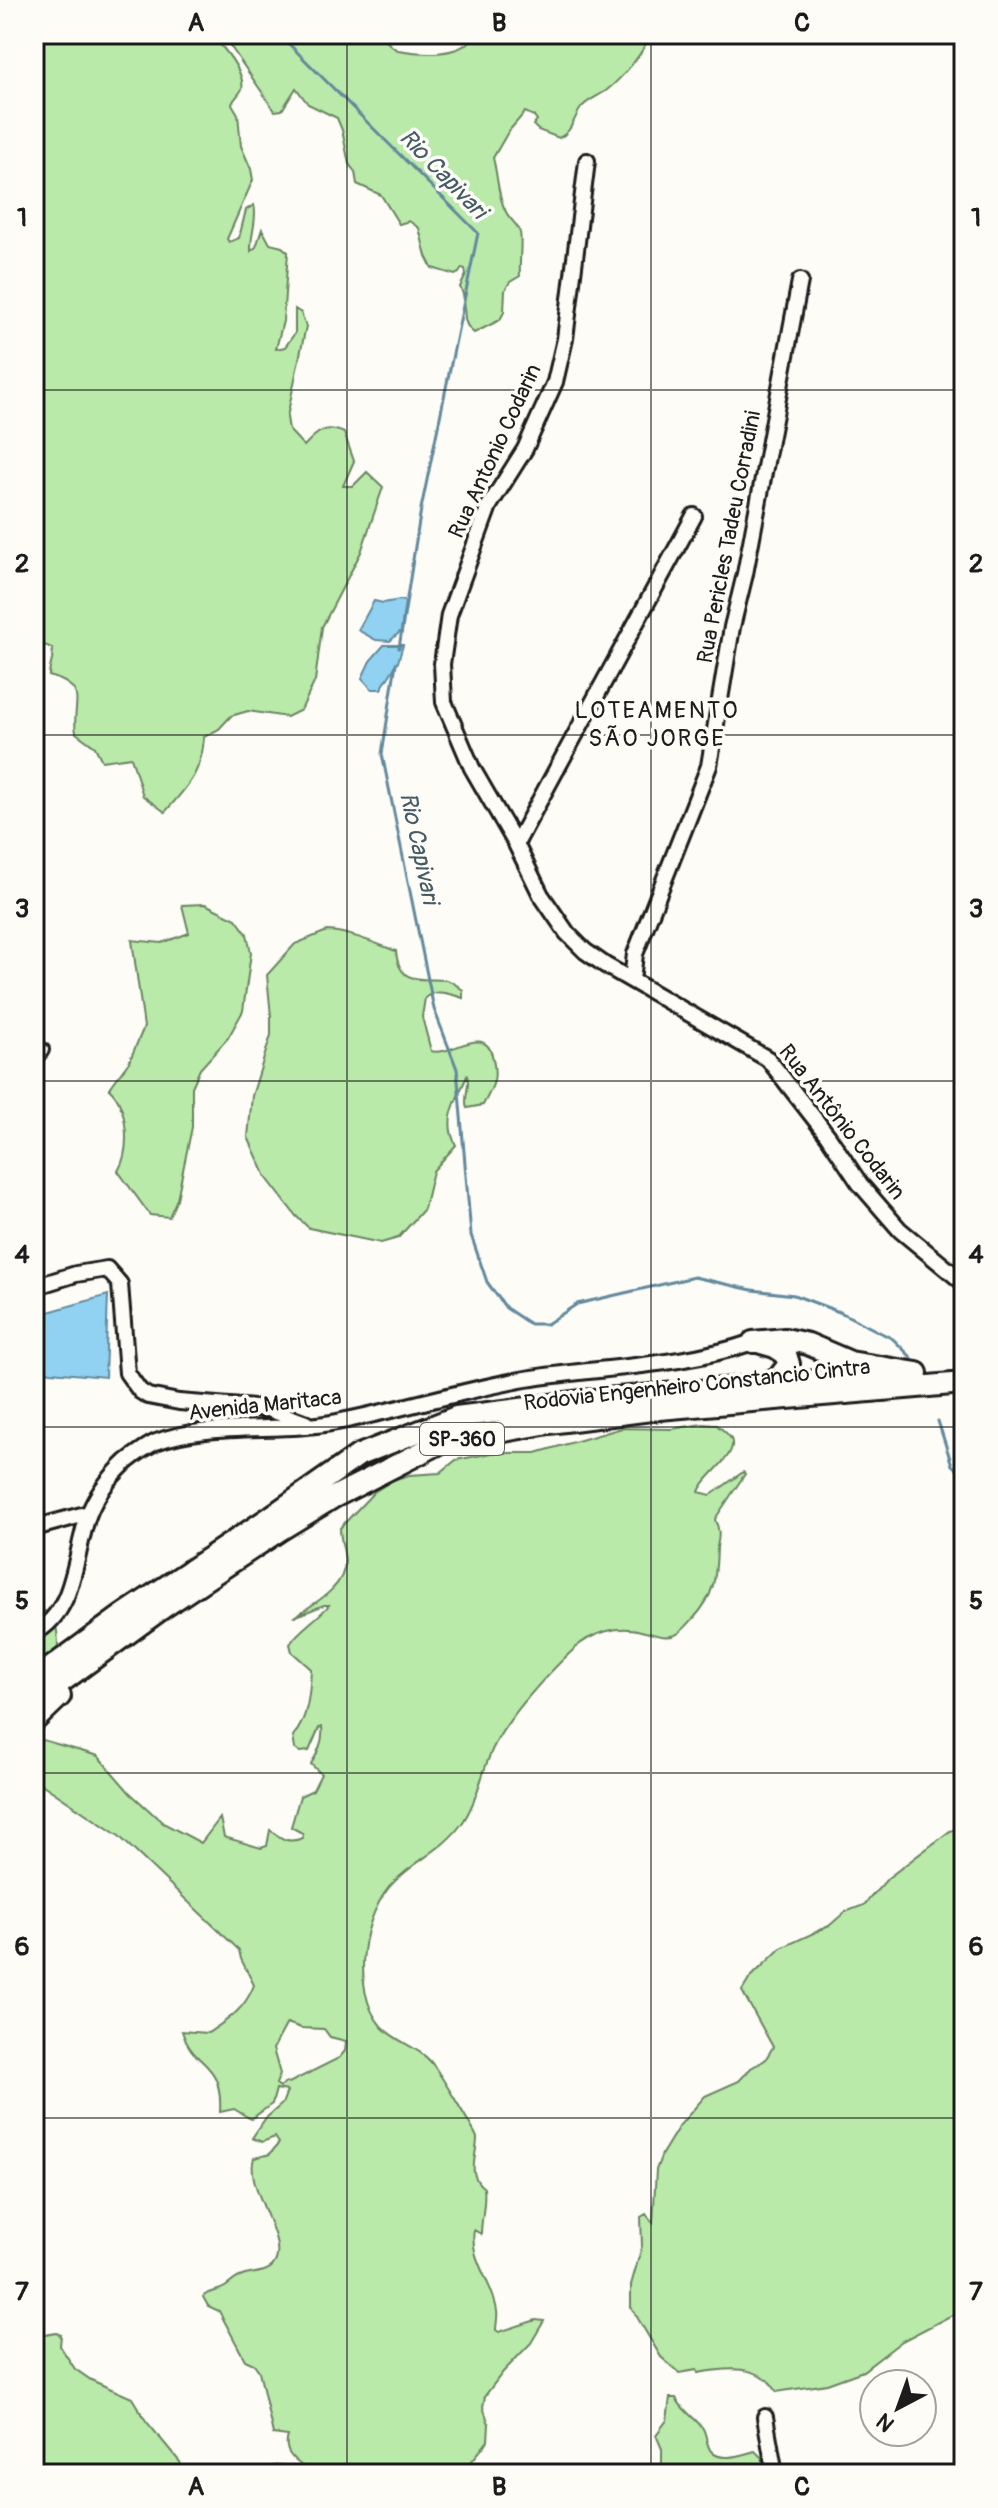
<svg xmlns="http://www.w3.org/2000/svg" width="998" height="2508" font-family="Pangolin,sans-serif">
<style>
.green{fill:#b9eaa9;stroke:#6a8362;stroke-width:2;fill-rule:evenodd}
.water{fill:#91d2f2;stroke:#62899c;stroke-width:2}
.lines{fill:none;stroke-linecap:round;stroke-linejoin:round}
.stream{stroke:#62899c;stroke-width:3}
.minor-casing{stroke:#1c1c1c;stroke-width:20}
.highway-casing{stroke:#1c1c1c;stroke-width:26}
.minor{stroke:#fdfcf7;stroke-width:14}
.highway{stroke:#fdfcf7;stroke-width:20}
.grid{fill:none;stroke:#1c1c1c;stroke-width:2;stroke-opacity:0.55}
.labels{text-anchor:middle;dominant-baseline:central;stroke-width:7;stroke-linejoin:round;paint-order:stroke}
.shield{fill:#fdfcf7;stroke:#605f5e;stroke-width:2}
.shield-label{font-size:20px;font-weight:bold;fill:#1c1c1c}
.street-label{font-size:22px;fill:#1c1c1c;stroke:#fdfcf7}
.water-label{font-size:24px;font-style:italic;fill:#455c67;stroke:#fdfcf7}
.neighbourhood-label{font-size:24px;letter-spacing:2px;fill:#1c1c1c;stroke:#fdfcf7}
.neatline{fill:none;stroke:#1c1c1c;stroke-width:3}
.grid-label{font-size:26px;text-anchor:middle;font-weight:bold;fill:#1c1c1c}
</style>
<rect width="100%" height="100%" fill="#fdfcf7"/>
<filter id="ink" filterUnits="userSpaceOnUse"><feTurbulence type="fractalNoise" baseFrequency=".0125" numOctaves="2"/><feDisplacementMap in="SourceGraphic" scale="16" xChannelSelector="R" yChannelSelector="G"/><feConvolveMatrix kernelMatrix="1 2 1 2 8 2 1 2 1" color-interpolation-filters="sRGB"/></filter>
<g filter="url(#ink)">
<path class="green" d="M34,34h177c10,11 35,38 31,55 -2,5 -8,9 -10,15l6,10 3,32 10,23 2,11 -26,59 2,3 10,-4 7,-28 8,-5c4,14 -4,31 -3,46l5,-4 6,-18 8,15 12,3 6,5 -5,69 -7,28 9,-2 10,-14v-24l6,4 5,13 -19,91 2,13 15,16c13,-14 21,-22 40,-13l10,28 -11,25h10l14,-14 16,15 -22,65 -39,75 -7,54 -14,29 -14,7 -39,-6 -17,5 -12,13 -15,8c-2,35 -16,49 -39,75l-22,-16 -12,-39 -29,4 -7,-14 -19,-14c-5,-30 15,-45 -27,-57 0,-10 6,-18 3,-28l-18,-7z
M222,34h156c7,4 13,14 20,16 23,4 65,8 77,-16h175c-6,19 -27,43 -43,56 -8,6 -20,10 -26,18 -8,11 -9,24 -22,30l-21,-8 -5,-5 4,-5 -3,-4 -9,-4 -17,20 -15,26c5,18 4,37 13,54 4,8 12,12 14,21 2,6 -1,33 0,43l-10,6 -5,8 -1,22 -4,8 -26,13c-17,-13 -4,-30 -14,-46l6,-12 -1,-6 -3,-1 -3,5 -4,2 -23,-7 -6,-12 -7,-28 -10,-7 -10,3 -18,-29 -24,-11 -2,-12 -6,-8 -7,-34 -5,-12 -29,-14 -12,-16 -14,22 -7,1z
M205,904l31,15 11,15 4,19 -8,58 -15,27 -28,31 -8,18v40l-15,72 -8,18 -19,-2 -32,-44c13,-22 10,-65 -9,-82l20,-27 15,-35 -12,-87 30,3 27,-10 -7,-28z
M327,931c22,1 48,12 69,20 3,35 25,27 50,29 6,1 12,6 17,10v8c-12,-4 -27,-10 -38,0l-3,19 9,34c19,6 53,-27 61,4 6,23 2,30 -9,50l-16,3c-4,-11 4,-23 0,-32 -10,24 -25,44 -11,69l-23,26 -9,38 -26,29 -17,5 -72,-15 -13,-12 -30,-39 -18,-40 4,-41 19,-61v-19l-4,-41 28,-31z
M702,1424l15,1c4,4 12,9 14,14 8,17 -28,37 -32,53l12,3 32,-23 2,2 -30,45c0,3 3,6 3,10 2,5 0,13 -1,18 -1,31 -2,48 -24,72 -5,5 -12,14 -18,16 -10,4 -20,-1 -30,-3 -25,-8 -54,0 -72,18 -26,24 -65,67 -80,98 -12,25 -16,56 -33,78 -17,23 -45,35 -65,55 -33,31 -45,108 -14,145 15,17 40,21 53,40 6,8 42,67 43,72 0,18 -11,37 7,50 2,15 -3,31 -3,46l-7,-4c-5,30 19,52 23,81 1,6 -1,13 -1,19l3,2 37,-12 8,1 -13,22 -28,29 -18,24 -2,11 6,17 -1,17 -17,21 7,12h-174l6,-2c-13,-10 -28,-18 -22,-36l-15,-2 -14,-63 -5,-7 -9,-4 -26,-49 -11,-5 -5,-9c6,-6 14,-5 22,-10 5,-3 9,-8 15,-10 10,-5 28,-3 34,-13 16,-24 -30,-76 -20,-106l16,-4 9,-11 -4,-6 -13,5 -10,-4 13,-19 17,-15 5,-13 -11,-2 -4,15 -21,15 -17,-10 -14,3c3,-54 -26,-42 -38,-81l26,2c21,-14 37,-24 46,-48l-13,-26 -2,-9 -120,-114 -85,-57v-33l9,-6 55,16 32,37 33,30 38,20 19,-25 4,19 37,11 6,-2 3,-16c12,9 18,14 33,8l-1,-5 -11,-6 9,-31 13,-6 8,-16 -10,-10c7,-11 13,-24 11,-37l-3,1 -10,23 -9,1 -5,-3 -2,-13c15,-16 17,-45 18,-67l-19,-17 -2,-8c10,-16 27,-24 39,-39h-5l-30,12c19,-13 52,-29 51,-57 -1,-11 -5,-21 -5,-32l34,-36 19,-12 16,-5 31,-2 16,-13 36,-7h44l86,-25 50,1zM287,2023l14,5 23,1 6,8 16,4 -1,10 -6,7 -50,25 -3,-1 -6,5 -4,-3 4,-10 -7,-25z
M45,1611c13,10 13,23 13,39l8,3 -32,29v-70z
M964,1827v475l-8,1 2,9 -56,29 -39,30 -36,13 -50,8c-16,-29 -51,-24 -79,-19l-1,-3 -18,3 -18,-16 -30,-50v-22l11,-39 -1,-29 5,-3 7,9 3,-53 6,-16 17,-28 26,-30 34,-15 12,-13 14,-8 8,-13 -31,-56 8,-13 31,-30 48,-22 16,-14 19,-7 24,-27 62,-47z
M56,2333l5,2 -1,11 15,23 16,11 41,18 14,23 34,41 4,12h-150v-130l11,-9z
M670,2398h6c5,11 18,19 26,29 5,7 4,18 9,24 10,12 32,3 44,0l8,8 -1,15h-100v-25l-6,-14 11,-15z
M280,2465l23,9h-48l9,-6z"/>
<path class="water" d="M400,600l5,1 -4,30 -11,10 -14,-1 -18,-10 16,-29 9,2z
M384,645h19l-5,17 -17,27h-9l-10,-11 8,-17z
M108,1295l-3,82 -54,-5 -17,-4v-52z"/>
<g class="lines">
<path class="stream" d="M279,34l199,199 -57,276 -22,139
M396,663l-14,91 52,255 23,60 14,166 16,47 19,26 24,16h17l30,-20 117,-27 58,13 42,5 48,18 51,26 19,19
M938,1421l14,44 12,11"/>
<defs>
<path id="minor" d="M587,161l-22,178 -10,43 -30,67 -36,57 -40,109 -7,49 2,38 28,66 44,76 25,51 26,38 18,18 20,14 163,94 60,77 32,48 40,46 64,53
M516,844l178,-328
M632,980l3,-26 74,-188 23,-139 13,-53 55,-293
M34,1058l7,-8
M34,1287l42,-13 31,-5 13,15 7,89 13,18 8,5 31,6 89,7 38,14
M34,1528l55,-15
M34,1633c42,-21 40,-78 54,-117 8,-22 21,-38 38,-54 9,-7 19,-15 30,-20 52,-20 127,-9 181,-20 63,-12 125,-32 189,-43 75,-12 155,-12 227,-37
M765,2417l10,57"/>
<path id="highway" d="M753,1342l32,-3 23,5 42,18 67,11
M761,1343l14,4 11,7 3,10 -10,13 -12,6
M34,1680l89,-65 149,-99 87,-61 97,-38 126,-16 306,-26
M34,1702l130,-95 116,-77 54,-33 108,-55 107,-19 110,-14 305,-26
M34,1721l26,-25"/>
</defs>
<use href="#minor" class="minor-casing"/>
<use href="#highway" class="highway-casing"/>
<use href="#minor" class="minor"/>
<use href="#highway" class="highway"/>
</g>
</g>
<path class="grid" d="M347,34v2440M651,34v2440M34,390h930M34,735h930M34,1081h930M34,1427h930M34,1773h930M34,2118h930"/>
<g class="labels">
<rect class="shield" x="420" y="1423" width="84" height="32" rx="6"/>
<g class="shield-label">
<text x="462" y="1439">SP-360</text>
</g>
<g class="street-label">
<text transform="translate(495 451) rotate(-65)">Rua Antonio Codarin</text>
<text transform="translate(729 537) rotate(-79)">Rua Pericles Tadeu Corradini</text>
<text transform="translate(842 1122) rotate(52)">Rua Antônio Codarin</text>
<text transform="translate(697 1385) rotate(-6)">Rodovia Engenheiro Constancio Cintra</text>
<text transform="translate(265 1405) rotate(-6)">Avenida Maritaca</text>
</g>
<g class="water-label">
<text transform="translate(443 174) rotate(46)">Rio Capivari</text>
<text transform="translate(419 848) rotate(78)">Rio Capivari</text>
</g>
<g class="neighbourhood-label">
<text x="657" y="710">LOTEAMENTO<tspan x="657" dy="28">SÃO JORGE</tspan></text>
</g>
</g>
<rect width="998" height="2508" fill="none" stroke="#fdfcf7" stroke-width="88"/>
<g transform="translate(898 2408) rotate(221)"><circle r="38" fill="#fdfcf7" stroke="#a3a29f" stroke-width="2"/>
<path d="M0-6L14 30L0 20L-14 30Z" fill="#1c1c1c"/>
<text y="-12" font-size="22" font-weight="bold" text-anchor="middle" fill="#1c1c1c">N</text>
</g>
<rect x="44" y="44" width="910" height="2420" class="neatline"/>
<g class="grid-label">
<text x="196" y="31">A</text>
<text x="499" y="31">B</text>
<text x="802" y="31">C</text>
<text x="22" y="226">1</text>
<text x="976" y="226">1</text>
<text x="22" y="572">2</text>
<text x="976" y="572">2</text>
<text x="22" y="917">3</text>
<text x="976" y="917">3</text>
<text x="22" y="1263">4</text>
<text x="976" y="1263">4</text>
<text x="22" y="1609">5</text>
<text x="976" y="1609">5</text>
<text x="22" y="1955">6</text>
<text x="976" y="1955">6</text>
<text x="22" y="2300">7</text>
<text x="976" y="2300">7</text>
<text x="196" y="2495">A</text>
<text x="499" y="2495">B</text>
<text x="802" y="2495">C</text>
</g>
</svg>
